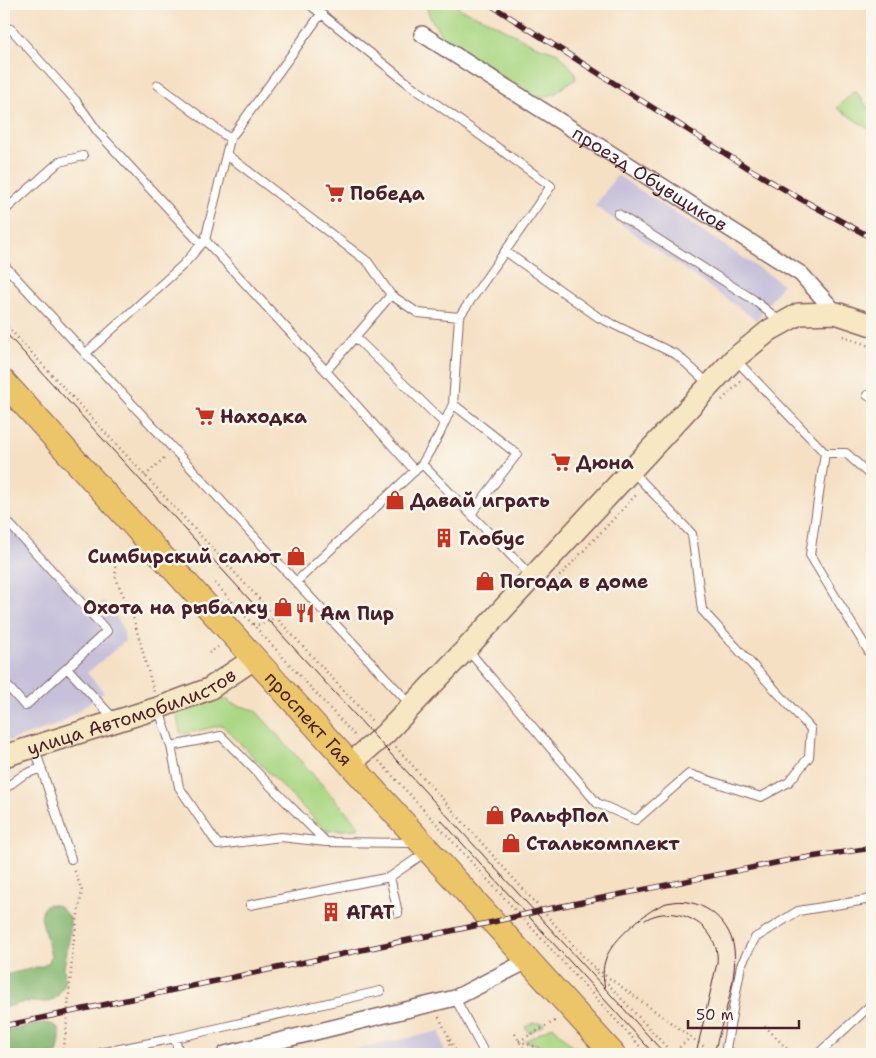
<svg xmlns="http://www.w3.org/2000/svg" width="876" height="1058" font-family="'Shantell Sans',sans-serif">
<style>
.industrial{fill:#c6c0da}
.green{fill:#aad784;stroke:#7a7b58}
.forest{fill:#87b872;stroke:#686c4e}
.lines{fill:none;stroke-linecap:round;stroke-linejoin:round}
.lane-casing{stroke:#866361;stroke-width:10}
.street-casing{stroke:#866361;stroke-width:18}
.secondary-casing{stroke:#866361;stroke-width:24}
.primary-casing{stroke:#866361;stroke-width:26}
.path{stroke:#866361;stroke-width:2.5;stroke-dasharray:1 4;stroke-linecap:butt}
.lane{stroke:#fff;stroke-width:8}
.street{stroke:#fff;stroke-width:15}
.secondary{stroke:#f7e8c3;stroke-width:21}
.primary{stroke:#ecc569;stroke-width:24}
.tram{stroke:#4a1f2b;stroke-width:1}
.rail-casing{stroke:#4a1f2b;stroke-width:5.5}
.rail{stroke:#fbf7ec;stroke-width:4;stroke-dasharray:11;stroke-linecap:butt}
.labels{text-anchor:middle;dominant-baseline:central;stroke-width:5;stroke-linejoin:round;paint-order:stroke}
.street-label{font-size:19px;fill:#4a1f2b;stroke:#fbf7ec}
.poi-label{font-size:19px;font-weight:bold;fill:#4a1f2b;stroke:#fbf7ec;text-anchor:start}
</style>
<rect width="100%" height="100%" fill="#fbf7ec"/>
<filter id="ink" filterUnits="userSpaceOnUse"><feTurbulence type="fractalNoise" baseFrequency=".02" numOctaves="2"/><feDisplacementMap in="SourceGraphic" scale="10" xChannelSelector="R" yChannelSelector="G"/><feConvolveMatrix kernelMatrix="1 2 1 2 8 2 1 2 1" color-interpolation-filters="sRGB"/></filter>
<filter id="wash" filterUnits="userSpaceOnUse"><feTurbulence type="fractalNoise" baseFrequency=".0096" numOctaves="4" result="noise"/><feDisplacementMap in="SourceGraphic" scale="20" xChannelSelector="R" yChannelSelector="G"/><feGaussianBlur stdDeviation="1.12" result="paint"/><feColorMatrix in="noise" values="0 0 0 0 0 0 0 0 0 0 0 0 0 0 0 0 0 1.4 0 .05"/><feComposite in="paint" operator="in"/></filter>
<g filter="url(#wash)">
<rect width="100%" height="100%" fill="#f5e0c4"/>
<path class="industrial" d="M617,175l166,109 -27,36 -161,-114z
M4,511l92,97 8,-7 13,17 7,14 1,9 -38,32 17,19 -44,32 -56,18z
M440,1031l5,23h-109z"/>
<path class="green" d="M425,4h30l5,5 27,11 47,25 24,8 16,18 2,8 -12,7 -8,7 -11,4h-12l-39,-26 -48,-28 -16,-26z
M855,90l17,23v18l-35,-23z
M218,699h10l2,4 25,7 104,116 -1,3 -32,2 -104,-106 -37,9 -5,-2 -4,-20z
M533,1023h10l1,2 -15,8 -4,-6z
M553,1026l20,21 -16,4 -32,-10z"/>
<path class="forest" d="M49,904l10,2 11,12v16l-6,33 1,16 -8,14 -8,5h-25l-20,6v-33l39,-9 6,-4 2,-6 -10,-39 2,-9z
M43,1023c22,1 18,15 14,31h-53v-23z"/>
</g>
<g filter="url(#ink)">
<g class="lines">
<defs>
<path id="lane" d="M309,4l101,81 141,101 -92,131 -6,87 -14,31 -17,29 -126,118 115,123
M11,29l65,72 22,31 103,112
M158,85l72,54
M227,155l141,107 23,33
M4,211l55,-49 24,-6
M618,214l136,86 27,22
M205,240l121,131 89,100
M505,251l93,66 79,38 33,30
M4,265l292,317
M355,337l89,86
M85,354l99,-90 21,-24 25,-101 91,-125
M736,360l89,93 -15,102 62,102
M326,371l65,-76 27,18 41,4
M867,395l5,3
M453,404l64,50 -46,60
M825,453h21l26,24
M422,464l110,113
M4,518l103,113 -40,37 48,52
M467,649l130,154 39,17 53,-46 72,23 28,-15 20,-25 2,-28 -109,-119 -10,-76 -59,-62
M4,682l21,24 42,-38
M159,710l12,36 50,-10 105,106 90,1
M171,746l8,41 39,58 63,-8 45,5
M35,749l36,110
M4,789l19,-14 18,-7
M390,877l8,36
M250,905l140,-28 36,-25
M455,998l30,56
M175,1038l4,16
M100,1053l75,-15 205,-47
M732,1054l-6,-6 15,-83 14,-27 43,-27 74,-12
M818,1054l54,-50"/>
<g id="street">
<path id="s1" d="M422,34l379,240 35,39"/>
<path d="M225,1054l230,-56 72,-37"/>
</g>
<g id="secondary">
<path id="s2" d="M4,756l154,-48 51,-19 46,-31"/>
<path d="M350,764l35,-30 82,-86 267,-289 36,-29 29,-16 37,-1 36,12"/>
</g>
<g id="primary">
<path id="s3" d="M4,382l609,672"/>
</g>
</defs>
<use href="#lane" class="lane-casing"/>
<use href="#street" class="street-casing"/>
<use href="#secondary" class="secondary-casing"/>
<use href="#primary" class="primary-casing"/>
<path class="path" d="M4,323l368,398
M843,336l29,11
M722,400l19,-19
M145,476l20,-19
M114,552l2,27 17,38 21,75
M556,580l82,-87
M215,583l141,154
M253,624l7,1 15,-8
M209,653l9,-6
M396,747l194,217 124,90
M379,761l268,293
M594,969l79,85
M439,1017l18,37
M765,1026l27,28
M515,1034l12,20
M449,1039l1,15
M519,1041l36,-20
M519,1041l36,13
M61,1054l5,-21 7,-88 9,-54 -8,-22
M554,1054l25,-6
M672,1054l19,-17"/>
<use href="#lane" class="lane"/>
<use href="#street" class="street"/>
<use href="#secondary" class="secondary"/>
<use href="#primary" class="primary"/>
<path class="tram" d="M4,331l661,723
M441,820l213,234
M645,920c31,-19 76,6 72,43l-21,91
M605,988c-2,-9 -3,-20 1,-30 6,-18 43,-50 61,-55 31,-8 63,15 67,46 4,33 -13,73 -20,105"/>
<defs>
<path id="rail" d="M489,4l259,164 51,30 73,40
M4,1026l489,-104 50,-12 247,-50 82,-12"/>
</defs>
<use href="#rail" class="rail-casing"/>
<use href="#rail" class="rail"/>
</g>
</g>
<defs>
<symbol id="supermarket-bare" viewBox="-9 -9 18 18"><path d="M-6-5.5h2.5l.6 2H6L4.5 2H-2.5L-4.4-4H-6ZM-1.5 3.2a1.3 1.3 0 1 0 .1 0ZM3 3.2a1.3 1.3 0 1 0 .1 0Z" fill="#c8321e" stroke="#fbf7ec" stroke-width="2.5" paint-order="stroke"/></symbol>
<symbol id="shop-bare" viewBox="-9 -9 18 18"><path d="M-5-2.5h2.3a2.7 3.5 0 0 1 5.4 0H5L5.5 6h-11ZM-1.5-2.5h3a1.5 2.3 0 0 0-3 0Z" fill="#c8321e" stroke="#fbf7ec" stroke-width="2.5" paint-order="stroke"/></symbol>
<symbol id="building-bare" viewBox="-9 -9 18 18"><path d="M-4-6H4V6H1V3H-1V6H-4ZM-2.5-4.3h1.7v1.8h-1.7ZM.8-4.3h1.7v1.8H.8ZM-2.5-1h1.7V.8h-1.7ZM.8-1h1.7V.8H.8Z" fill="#c8321e" stroke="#fbf7ec" stroke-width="2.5" paint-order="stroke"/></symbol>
<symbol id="restaurant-bare" viewBox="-9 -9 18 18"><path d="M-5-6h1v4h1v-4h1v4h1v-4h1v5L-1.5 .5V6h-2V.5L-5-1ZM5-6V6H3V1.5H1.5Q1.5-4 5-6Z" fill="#c8321e" stroke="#fbf7ec" stroke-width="2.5" paint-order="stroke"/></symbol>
</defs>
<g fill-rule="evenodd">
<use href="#supermarket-bare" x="321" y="179" width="28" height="28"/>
<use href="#supermarket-bare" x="191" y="402" width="28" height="28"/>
<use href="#supermarket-bare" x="547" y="448" width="28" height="28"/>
<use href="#shop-bare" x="381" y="486" width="28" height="28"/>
<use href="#building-bare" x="430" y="524" width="28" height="28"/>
<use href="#shop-bare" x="282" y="542" width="28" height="28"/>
<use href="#shop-bare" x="471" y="567" width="28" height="28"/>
<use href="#shop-bare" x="269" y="593" width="28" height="28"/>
<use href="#restaurant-bare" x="291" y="599" width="28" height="28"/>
<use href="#shop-bare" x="481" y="801" width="28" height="28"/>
<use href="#shop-bare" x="497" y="829" width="28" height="28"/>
<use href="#building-bare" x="317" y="898" width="28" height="28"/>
</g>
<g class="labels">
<g class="street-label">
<text stroke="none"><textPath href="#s1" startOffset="270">проезд Обувщиков</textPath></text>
<text stroke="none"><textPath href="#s2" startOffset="135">улица Автомобилистов</textPath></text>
<text stroke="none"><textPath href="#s3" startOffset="454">проспект Гая</textPath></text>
</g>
<g class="poi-label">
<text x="350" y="193">Победа</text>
<text x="220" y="416">Находка</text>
<text x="576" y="462">Дюна</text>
<text x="410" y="500">Давай играть</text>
<text x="459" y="538">Глобус</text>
<text x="281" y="556" text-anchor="end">Симбирский салют</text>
<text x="500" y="581">Погода в доме</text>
<text x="268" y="607" text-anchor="end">Охота на рыбалку</text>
<text x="320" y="613">Ам Пир</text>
<text x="510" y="815">РальфПол</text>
<text x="526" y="843">Сталькомплект</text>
<text x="346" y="912">АГАТ</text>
</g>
</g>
<rect width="876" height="1058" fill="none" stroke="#fbf7ec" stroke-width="20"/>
<path d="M688 1020v8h111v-8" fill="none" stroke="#4a1f2b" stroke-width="2.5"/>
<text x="696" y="1020" font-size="15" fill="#4a1f2b" stroke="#fbf7ec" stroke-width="4" paint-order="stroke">50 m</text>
</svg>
